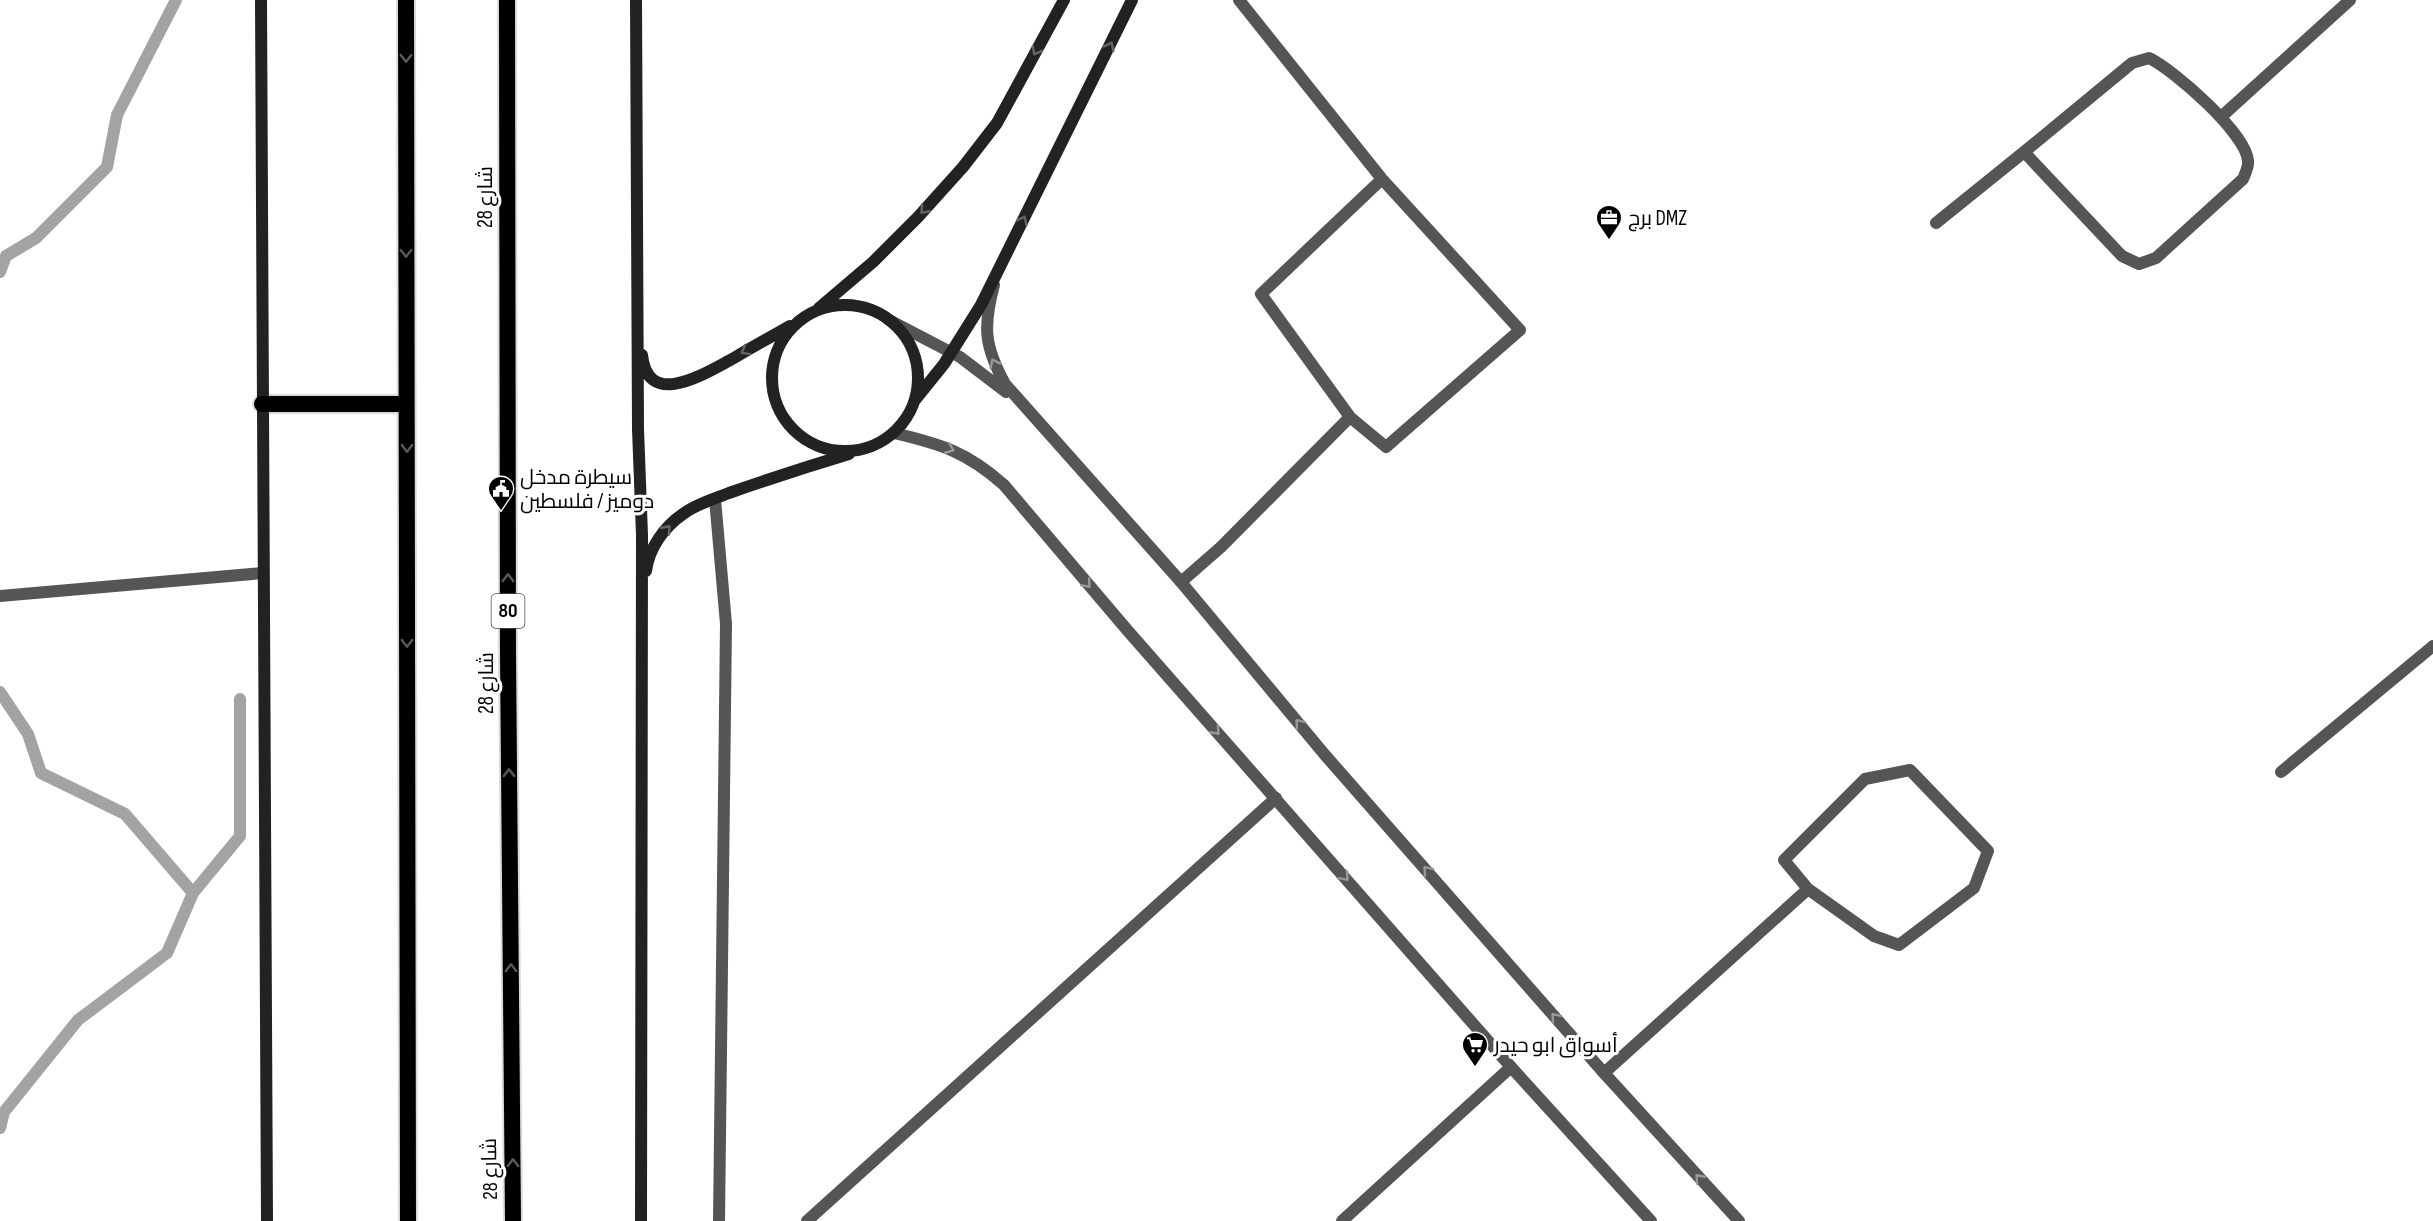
<svg xmlns="http://www.w3.org/2000/svg" width="2433" height="1221" font-family="'Sofia Sans Condensed',Cairo,sans-serif">
<style>
.lines{fill:none;stroke-linecap:round;stroke-linejoin:round}
.stream{stroke:#a3a3a3;stroke-width:12}
.trunk-casing{stroke:#dbdbdb;stroke-width:20}
.minor{stroke:#555;stroke-width:12}
.tertiary{stroke:#555;stroke-width:12}
.secondary{stroke:#222;stroke-width:12}
.trunk{stroke:#000;stroke-width:16}
.oneway{stroke:#646464}
.oneway2{stroke:#595959}
.oneway3{stroke:#999}
.labels{text-anchor:middle;dominant-baseline:central;stroke-width:6;stroke-linejoin:round;paint-order:stroke}
.shield{fill:#fff;stroke:#4c4c4c;stroke-width:1.5}
.shield-label{font-size:20px;font-weight:bold;fill:#000}
.street-label{font-size:21px;fill:#000;stroke:#fff}
.poi-label{font-size:21px;fill:#000;stroke:#fff;text-anchor:start}
</style>
<rect width="100%" height="100%" fill="#fff"/>
<g class="lines">
<path class="stream" d="M0,272l6,-16 30,-18 71,-71 10,-52 59,-115
M0,692l28,42 13,39 84,41 68,79
M0,1128l4,-16 74,-92 89,-67 26,-60 47,-57v-137"/>
<defs>
<path id="trunk" d="M406,0l2,1221
M507,0l1,656 5,565
M262,404h144"/>
</defs>
<use href="#trunk" class="trunk-casing"/>
<path class="minor" d="M2149,58c24,11 98,76 99,103 1,5 -3,13 -5,18l-87,79 -17,6 -17,-8 -98,-104 108,-89z
M2221,117l129,-117
M1936,223l88,-71
M1350,417l-89,-123 121,-115
M715,499l11,125 -7,597
M1181,582l40,-35 129,-130 36,30 134,-117 -138,-151 -143,-179
M0,596l263,-23
M1910,770l78,81 -14,37 -75,57 -25,-9 -66,-47 -24,-29 81,-81z
M2281,772l152,-126
M1604,1073l204,-184
M807,1221l469,-423
M1342,1221l169,-154"/>
<path class="tertiary" d="M994,285c-11,41 -10,61 11,99l176,198 144,173 279,318 135,148
M889,320l71,37 46,35
M894,433c47,11 73,19 110,52l124,146 383,436 140,154"/>
<path class="secondary" d="M261,0l6,1221
M636,0l2,429 4,106 -1,686
M772 378a73 73 0 1 1 146 0a73 73 0 1 1-146 0Z
M819,308l54,-46 45,-45 45,-50 34,-44 67,-123
M642,355c6,56 65,17 92,3 18,-11 37,-21 56,-32
M915,400l29,-36 37,-59 151,-305
M646,571c3,-23 18,-44 37,-57 13,-10 31,-15 46,-21 40,-14 80,-27 120,-39"/>
<use href="#trunk" class="trunk"/>
</g>
<defs><path id="oneway-chevron" d="M-2-3.5L2.5 0L-2 3.5" fill="none" stroke-width="1.6" stroke-linecap="round" stroke-linejoin="round" transform="scale(1.5)"/></defs>
<g class="oneway">
<use href="#oneway-chevron" transform="translate(1110 46) rotate(-64)"/>
<use href="#oneway-chevron" transform="translate(1036 51) rotate(119)"/>
<use href="#oneway-chevron" transform="translate(924 210) rotate(132)"/>
<use href="#oneway-chevron" transform="translate(1023 220) rotate(-64)"/>
<use href="#oneway-chevron" transform="translate(745 351) rotate(151)"/>
<use href="#oneway-chevron" transform="translate(667 529) rotate(-48)"/>
</g>
<g class="oneway2">
<use href="#oneway-chevron" transform="translate(406 58) rotate(90)"/>
<use href="#oneway-chevron" transform="translate(406 253) rotate(90)"/>
<use href="#oneway-chevron" transform="translate(407 448) rotate(90)"/>
<use href="#oneway-chevron" transform="translate(508 578) rotate(-90)"/>
<use href="#oneway-chevron" transform="translate(407 643) rotate(90)"/>
<use href="#oneway-chevron" transform="translate(509 773) rotate(-91)"/>
<use href="#oneway-chevron" transform="translate(511 968) rotate(-91)"/>
<use href="#oneway-chevron" transform="translate(513 1163) rotate(-91)"/>
</g>
<g class="oneway3">
<use href="#oneway-chevron" transform="translate(994 363) rotate(-115)"/>
<use href="#oneway-chevron" transform="translate(950 449) rotate(22)"/>
<use href="#oneway-chevron" transform="translate(1087 584) rotate(50)"/>
<use href="#oneway-chevron" transform="translate(1299 723) rotate(-130)"/>
<use href="#oneway-chevron" transform="translate(1216 731) rotate(48)"/>
<use href="#oneway-chevron" transform="translate(1427 870) rotate(-131)"/>
<use href="#oneway-chevron" transform="translate(1345 877) rotate(49)"/>
<use href="#oneway-chevron" transform="translate(1555 1017) rotate(-131)"/>
<use href="#oneway-chevron" transform="translate(1699 1178) rotate(-132)"/>
</g>
<defs>
<symbol id="office-pin" viewBox="-11 -11 22 30"><path d="M0 17L-7.5 6A9.5 9.5 0 1 1 7.5 6Z" fill="#000" stroke="#fff"/><path d="M-6-3h4V-5.5h4V-3h4V5H-6ZM-1-4.5V-3h2v-1.5ZM-6 0V1H6V0Z" fill="#fff"/></symbol>
<symbol id="civic-pin" viewBox="-11 -11 22 30"><path d="M0 17L-7.5 6A9.5 9.5 0 1 1 7.5 6Z" fill="#000" stroke="#fff"/><path d="M-.6-6.5H3V-4.5H.6V-3L4-1V1h2V6H-6V1h2V-1L-.6-3ZM-1.2 2.5V6h2.4V2.5Z" fill="#fff"/></symbol>
<symbol id="supermarket-pin" viewBox="-11 -11 22 30"><path d="M0 17L-7.5 6A9.5 9.5 0 1 1 7.5 6Z" fill="#000" stroke="#fff"/><path d="M-6-5.5h2.5l.6 2H6L4.5 2H-2.5L-4.4-4H-6ZM-1.5 3.2a1.3 1.3 0 1 0 .1 0ZM3 3.2a1.3 1.3 0 1 0 .1 0Z" fill="#fff"/></symbol>
</defs>
<g fill-rule="evenodd">
<use href="#office-pin" x="1594" y="203" width="30" height="40"/>
<use href="#civic-pin" x="486" y="474" width="30" height="40"/>
<use href="#supermarket-pin" x="1460" y="1030" width="30" height="40"/>
</g>
<g class="labels">
<rect class="shield" x="491.5" y="594" width="33" height="34" rx="4.5"/>
<g class="shield-label">
<text x="508" y="611">80</text>
</g>
<g class="street-label">
<text transform="translate(485 197) rotate(-90)">شارع 28</text>
<text transform="translate(486 683) rotate(-90)">شارع 28</text>
<text transform="translate(490 1169) rotate(-91)">شارع 28</text>
</g>
<g class="poi-label">
<text x="1628" y="218">برج DMZ</text>
<text x="520" y="477">سيطرة مدخل<tspan x="520" dy="24">دوميز / فلسطين</tspan></text>
<text x="1494" y="1045">أسواق ابو حيدر</text>
</g>
</g>
</svg>
